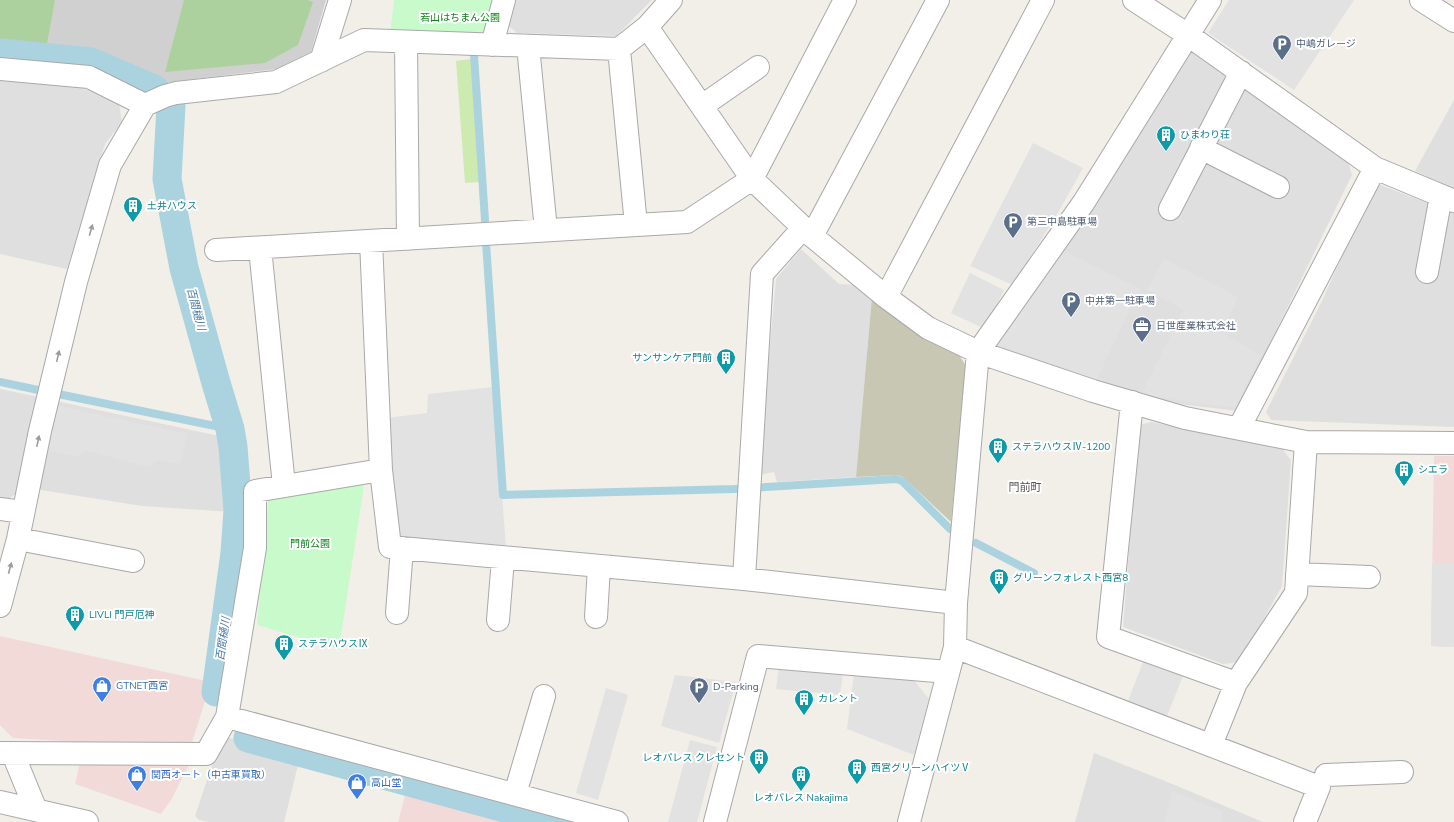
<svg xmlns="http://www.w3.org/2000/svg" width="1454" height="822" font-family="'Nunito Sans','Noto Sans JP',sans-serif">
<style>
.residential{fill:#e0dfdf}
.commercial{fill:#f2dad9}
.religious{fill:#d0d0d0}
.construction{fill:#c7c7b4}
.grass{fill:#cdebb0}
.forest{fill:#add19e}
.park{fill:#c8facc}
.parking{fill:#e2e2e2}
.lines{fill:none;stroke-linecap:round;stroke-linejoin:round}
.stream{stroke:#aad3df;stroke-width:8}
.canal{stroke:#aad3df;stroke-width:29}
.minor-casing{stroke:#a9a9a9;stroke-width:24}
.minor{stroke:#fff;stroke-width:22}
.oneway{fill:#9c9c9c}
.labels{text-anchor:middle;dominant-baseline:central;stroke-width:4;stroke-linejoin:round;paint-order:stroke}
.park-label{font-size:10px;fill:#0c8416;stroke:#fff}
.service-label{font-size:10px;fill:#4e5e75;stroke:#fff;text-anchor:start}
.culture-label{font-size:10px;fill:#0d838f;stroke:#fff;text-anchor:start}
.shop-label{font-size:10px;fill:#366cbe;stroke:#fff;text-anchor:start}
.water-label{font-size:11px;font-style:italic;fill:#4a7aab;stroke:#fff}
.neighbourhood-label{font-size:11px;fill:#555;stroke:#fff}
</style>
<rect width="100%" height="100%" fill="#f2efe9"/>
<path class="residential" d="M513,0h139l-36,36 -99,-3 -10,-9z
M1189,49l159,113 4,13 -115,236 -74,-9 -166,-55 95,-141z
M0,81l72,3 47,19 3,19 -17,22 -38,125 -67,-15z
M1454,100v89l-39,-18z
M1375,183l79,30v214l-183,-7 -5,-8 56,-111z
M801,249l38,35 20,1 13,12 -16,180 -79,5 -3,-10 -14,3 6,-87 10,-109z
M0,389l39,8 -21,95 -12,9h-6z
M56,401l168,36 8,75 -90,-6 -107,-17z
M1151,422l129,24 11,14 -9,126 -42,76 -17,2 -100,-37 16,-202z
M223,736l77,21 -16,65h-75l-10,-2 -4,-4 19,-57z
M1094,753l76,30 93,39h-188z"/>
<path class="commercial" d="M1434,456h20v191l-23,-1z
M0,636l211,46 -21,67 -177,-11 -13,-13z
M80,762l109,3 -18,35 -10,14 -86,-30z
M407,788l100,26 -2,8h-107z"/>
<path class="religious" d="M0,0h326l-15,52 -35,17 -122,15 -64,-27 -90,-6z"/>
<path class="construction" d="M872,297l86,56 8,13 -15,156 -48,-45 -6,-2 -41,2z"/>
<path class="grass" d="M471,59l8,123 -14,1 -9,-122z"/>
<path class="forest" d="M0,0h55l-9,49 -46,-4z
M184,0h123l6,2 -15,43 -33,18 -100,9z"/>
<path class="park" d="M394,0h100l-6,27 -12,10 -86,-4z
M364,485l-25,164 -82,-24 12,-130z"/>
<path class="parking" d="M1229,0h125l-60,90 -86,-57z
M1033,143l50,25 -24,43 -46,74 -43,-19z
M1062,250l78,39 -44,91 -99,-33z
M1164,259l74,38 -17,35 40,23 -26,53 -94,-13 42,-85 -36,-20z
M970,273l34,17 -19,39 -34,-16z
M494,387l12,161 -111,-12 -9,-118 41,-5 1,-19z
M55,405l132,29 -7,30 -22,-4 -10,7 -60,-16 -11,5 -32,-6z
M1432,563h22v84l-23,-1z
M1143,662l40,14 -16,40 -39,-15z
M779,666l64,7 -3,22 -64,-6z
M854,673l59,6 16,20 -15,56 -67,-26z
M675,675l61,7 -17,61 -58,-17z
M606,688l22,7 -30,105 -22,-7z
M690,740l27,7 -20,75h-29z
M1172,791l50,20v11h-58z"/>
<g class="lines">
<path class="stream" d="M474,55l11,165
M486,242l17,253 232,-6 161,-10 6,2 48,48
M0,382l43,9
M58,394l172,35
M976,543l58,30"/>
<path class="canal" d="M0,53l91,9 63,27 17,17 -4,73 17,89 32,115 14,46 3,18 5,63 -3,43 -19,139
M248,738l308,84"/>
<defs>
<path id="minor" d="M1134,0l54,35 187,133 79,33
M1421,0l33,21
M647,27l105,152 60,57 74,61 42,31 50,24 115,39 92,27 121,24 148,1
M406,42l2,197
M492,45l12,-45
M528,46l18,184
M619,49l17,176
M321,61l19,-61
M0,69l89,8 56,28
M702,106l56,-39
M1201,148l77,39
M1170,209l71,-137
M812,236l126,-236
M371,241l10,229 9,77 354,32 212,24
M260,248l24,238
M216,250l471,-28 65,-43 93,-179
M1427,272l14,-76
M886,297l157,-297
M1132,402l-24,235 128,46
M1239,428l136,-260
M0,509l22,3
M18,539l115,22
M1297,574l72,3
M744,579l18,-305 41,-46
M0,606l18,-67 22,-108 36,-149 34,-117 35,-60 20,-9 11,-3 100,-11 88,-42 255,9 28,-22 24,-27
M397,613l5,-65
M596,617l3,-50
M498,620l5,-61
M955,647l364,140 -14,35
M227,717l390,105
M1211,745l25,-62 60,-90 10,-151
M0,753l206,1 21,-37 28,-169v-57l126,-21
M13,754l23,56
M1326,775l76,-3
M515,794l29,-98
M0,802l87,20
M715,822l43,-166 190,16
M909,822l46,-175 1,-44 22,-251 106,-150 126,-202"/>
</defs>
<use href="#minor" class="minor-casing"/>
<use href="#minor" class="minor"/>
</g>
<defs><path id="oneway-solid" d="M-6-.8H1V-3.2L6.5 0L1 3.2V.8H-6Z"/></defs>
<g class="oneway">
<use href="#oneway-solid" transform="translate(91 230) rotate(-74)"/>
<use href="#oneway-solid" transform="translate(58 356) rotate(-77)"/>
<use href="#oneway-solid" transform="translate(38 441) rotate(-78)"/>
<use href="#oneway-solid" transform="translate(10 568) rotate(-75)"/>
</g>
<defs>
<symbol id="parking-pin" viewBox="-11 -11 22 30"><path d="M0 17L-7.5 6A9.5 9.5 0 1 1 7.5 6Z" fill="#5c6f8a" stroke="#fff"/><path d="M-3.5-5.5H1a3.5 3.5 0 0 1 0 7H-1V5.5H-3.5ZM-1-3.4V-.6H.8a1.4 1.4 0 0 0 0-2.8Z" fill="#fff"/></symbol>
<symbol id="building-pin" viewBox="-11 -11 22 30"><path d="M0 17L-7.5 6A9.5 9.5 0 1 1 7.5 6Z" fill="#0f9aa8" stroke="#fff"/><path d="M-4-6H4V6H1V3H-1V6H-4ZM-2.5-4.3h1.7v1.8h-1.7ZM.8-4.3h1.7v1.8H.8ZM-2.5-1h1.7V.8h-1.7ZM.8-1h1.7V.8H.8Z" fill="#fff"/></symbol>
<symbol id="office-pin" viewBox="-11 -11 22 30"><path d="M0 17L-7.5 6A9.5 9.5 0 1 1 7.5 6Z" fill="#5c6f8a" stroke="#fff"/><path d="M-6-3h4V-5.5h4V-3h4V5H-6ZM-1-4.5V-3h2v-1.5ZM-6 0V1H6V0Z" fill="#fff"/></symbol>
<symbol id="shop-pin" viewBox="-11 -11 22 30"><path d="M0 17L-7.5 6A9.5 9.5 0 1 1 7.5 6Z" fill="#3f7fe0" stroke="#fff"/><path d="M-5-2.5h2.3a2.7 3.5 0 0 1 5.4 0H5L5.5 6h-11ZM-1.5-2.5h3a1.5 2.3 0 0 0-3 0Z" fill="#fff"/></symbol>
</defs>
<g fill-rule="evenodd">
<use href="#parking-pin" x="1271" y="33" width="22" height="30"/>
<use href="#building-pin" x="1155" y="124" width="22" height="30"/>
<use href="#building-pin" x="122" y="195" width="22" height="30"/>
<use href="#parking-pin" x="1002" y="211" width="22" height="30"/>
<use href="#parking-pin" x="1060" y="290" width="22" height="30"/>
<use href="#office-pin" x="1131" y="315" width="22" height="30"/>
<use href="#building-pin" x="715" y="347" width="22" height="30"/>
<use href="#building-pin" x="987" y="436" width="22" height="30"/>
<use href="#building-pin" x="1393" y="459" width="22" height="30"/>
<use href="#building-pin" x="988" y="567" width="22" height="30"/>
<use href="#building-pin" x="64" y="604" width="22" height="30"/>
<use href="#building-pin" x="273" y="633" width="22" height="30"/>
<use href="#shop-pin" x="91" y="675" width="22" height="30"/>
<use href="#parking-pin" x="688" y="676" width="22" height="30"/>
<use href="#building-pin" x="793" y="688" width="22" height="30"/>
<use href="#building-pin" x="748" y="747" width="22" height="30"/>
<use href="#building-pin" x="846" y="757" width="22" height="30"/>
<use href="#shop-pin" x="126" y="764" width="22" height="30"/>
<use href="#building-pin" x="790" y="764" width="22" height="30"/>
<use href="#shop-pin" x="346" y="772" width="22" height="30"/>
</g>
<g class="labels">
<g class="park-label">
<text x="460" y="18">若山はちまん公園</text>
<text x="310" y="544">門前公園</text>
</g>
<g class="service-label">
<text x="1296" y="44">中嶋ガレージ</text>
<text x="1027" y="222">第三中島駐車場</text>
<text x="1085" y="301">中井第一駐車場</text>
<text x="1156" y="326">日世産業株式会社</text>
<text x="713" y="687">D-Parking</text>
</g>
<g class="culture-label">
<text x="1180" y="135">ひまわり荘</text>
<text x="147" y="206">土井ハウス</text>
<text x="712" y="358" text-anchor="end">サンサンケア門前</text>
<text x="1012" y="447">ステラハウスⅣ-1200</text>
<text x="1418" y="470">シエラ</text>
<text x="1013" y="578">グリーンフォレスト西宮8</text>
<text x="89" y="615">LIVLI 門戸厄神</text>
<text x="298" y="644">ステラハウスⅨ</text>
<text x="818" y="699">カレント</text>
<text x="745" y="758" text-anchor="end">レオパレス クレセント</text>
<text x="871" y="768">西宮グリーンハイツⅤ</text>
<text x="801" y="798" text-anchor="middle">レオパレス Nakajima</text>
</g>
<g class="shop-label">
<text x="116" y="686">GTNET西宮</text>
<text x="151" y="775">関西オート（中古車買取）</text>
<text x="371" y="783">高山堂</text>
</g>
<g class="water-label">
<text transform="translate(196 309) rotate(75)">百間樋川</text>
<text transform="translate(223 639) rotate(-82)">百間樋川</text>
</g>
<g class="neighbourhood-label">
<text x="1025" y="487">門前町</text>
</g>
</g>
</svg>
